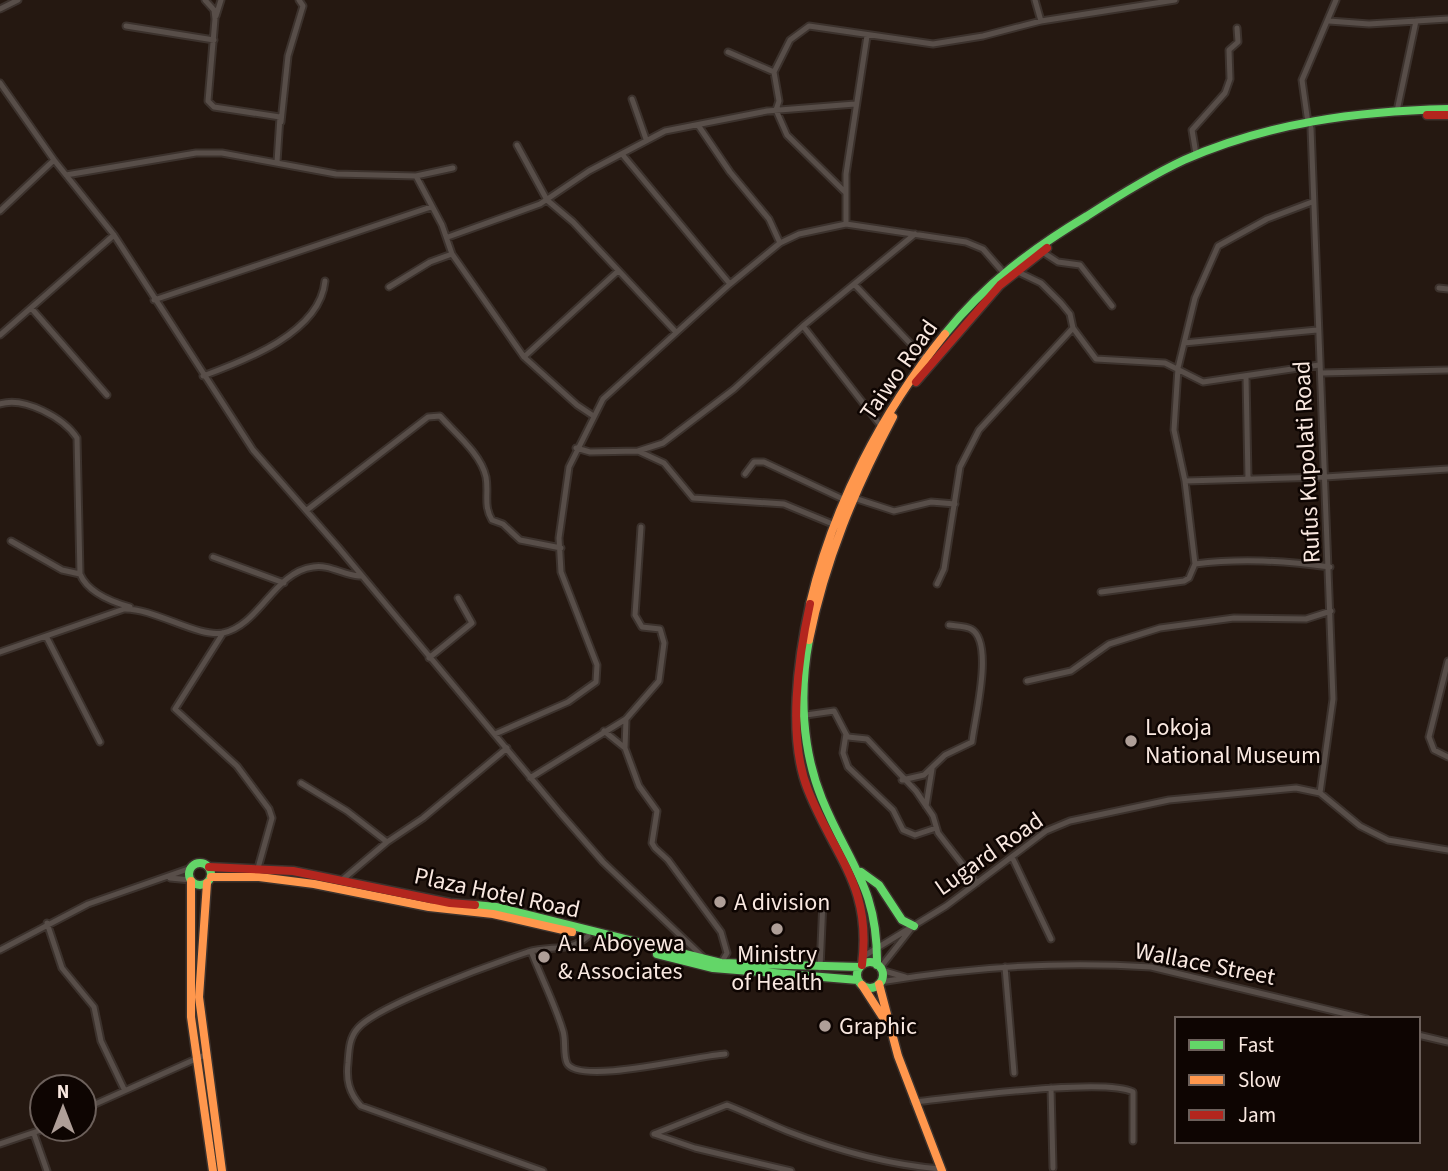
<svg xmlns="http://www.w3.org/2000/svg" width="1448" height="1171" font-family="'Source Sans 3',sans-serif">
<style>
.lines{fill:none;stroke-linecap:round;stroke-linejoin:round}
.street-casing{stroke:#3c322d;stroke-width:9}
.fast-casing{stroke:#3c322d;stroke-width:11}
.slow-casing{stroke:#3c322d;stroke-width:11}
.jam-casing{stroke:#3c322d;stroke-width:11}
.street{stroke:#584e49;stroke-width:5}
.fast{stroke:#63d668;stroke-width:8}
.slow{stroke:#ff974d;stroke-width:8}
.jam{stroke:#b3261e;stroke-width:8}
.poi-dot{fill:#af9f98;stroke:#0e0502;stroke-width:2.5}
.labels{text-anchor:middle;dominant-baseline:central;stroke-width:5;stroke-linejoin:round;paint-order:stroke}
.street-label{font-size:24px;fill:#f9e8e0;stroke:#0e0502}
.poi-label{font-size:24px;fill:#f9e8e0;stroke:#0e0502;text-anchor:start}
</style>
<rect width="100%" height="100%" fill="#251811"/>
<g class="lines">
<defs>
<path id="street" d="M205,0l9,10 1,9 -7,82 6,6 66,10 -3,45
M1035,0l6,21
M0,9l18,-9
M216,16l5,-16
M1329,21l40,3 79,-5
M126,26l88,14
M728,52l46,20 16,-32 19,-14 124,18 50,-8 58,-15 134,-21
M774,72l5,29 -3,9 11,25 58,57
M0,83l54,77 60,75 139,215 85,97 223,267 42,48 101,96
M632,99l14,40
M1397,111l19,-90
M281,122l7,-66 15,-50 -4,-6
M1308,123l-6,-43 34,-80
M698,125l32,47 39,47 11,24
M1311,128l22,571 -13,94
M517,145l30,55 26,22 102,109
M622,154l108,130
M1196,154l-4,-24 33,-37 5,-14 -1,-29 9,-8 -1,-14
M66,175l130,-22h26l114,21 80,2 37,-8
M416,176l26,49 10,29 72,103 53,48 15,10
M0,211l54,-51
M846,224v-50l21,-138
M448,237l92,-33 49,-33 76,-40 102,-20 88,-7
M1041,251l17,11 22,3 32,41
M1016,271l25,12 20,20 9,11 3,14 23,31 69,4 38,19 116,-17
M854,284l72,76
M389,287l41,-25 22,-8
M1439,288l9,1
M154,300l277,-93
M32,309l75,86
M803,326l78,100
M0,335l114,-100
M1184,343l133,-13
M524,357l94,-86
M1321,373l127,-3
M203,376c41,-15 117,-43 122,-95
M1246,377l2,101
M0,404c24,-8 64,14 77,34l3,136c8,19 32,28 50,33
M576,448l14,4 48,-1 25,-8 71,-54 69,-63 112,-92
M638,451l26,12 29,35 91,6 51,21
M745,474l9,-12h10l81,38
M1185,481l140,-4 123,-8
M854,498l40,13 37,-9 24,2
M307,510l121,-93 12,-1c15,17 41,38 46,61 3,16 -3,28 6,43l11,4 17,16 41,8
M641,527l-6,88 7,12 18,2 4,14 -5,38 -33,38 -1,29 14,38 18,25 -5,32 3,5 13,12 53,72 6,21 -6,10
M11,541l51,29 18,4
M213,557l71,26
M1195,564l-10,-83 -11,-51 4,-62 17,-70 23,-52 49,-27 45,-17
M937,584l7,-15 16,-102 19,-37 94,-102
M1101,592l83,-11 5,-3 6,-14c47,-6 89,-3 135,3
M223,633l-48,76 62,57 32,43 3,9 -14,50
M46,636l54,106
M0,652l124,-43c30,-1 74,29 99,24 37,-8 51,-61 90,-66 16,-3 30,8 46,9
M429,658l43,-35 -14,-25
M1448,661l-19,76 5,13 14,7
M1027,681l44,-10 38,-27 51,-16 74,-10 72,1 25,-8
M806,715l28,-4 12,23 -3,19 5,14 45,43 10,20 12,5 21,-7
M604,731l21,17
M495,734l73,-32 28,-20 1,-17 -36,-93 -2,-34 10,-71 34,-68 127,-115 50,-41 19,-9 47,-10 120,18 17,7 20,23
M846,734l2,3 19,2 49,52 17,25 5,17 39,50
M530,778l96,-59
M902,780l22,-5 21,-20 27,-13c2,-21 23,-100 -1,-113 -5,-3 -15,-3 -22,-4
M301,783l46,28 40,31
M926,806l6,-37
M1012,857l39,82
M170,878l21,2
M342,880l45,-38 36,-24 84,-70
M47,923l15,45 32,39 7,34 23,48
M0,950l88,-46 103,-36
M531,951c10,26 24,53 32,80 3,10 0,23 4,32 11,23 133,-8 158,-9
M864,956l82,-50 100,-75 24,-10 99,-21 127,-12 24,5 40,33 28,14 60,10
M1005,967l9,106
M820,968l3,-67
M880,968l30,-38
M881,970l24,7
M880,982c89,-15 181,-21 271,-15l216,52
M1418,1035l30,7
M1051,1088l2,80
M914,1102c40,-4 191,-25 219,-10v49
M84,1109l123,-55
M34,1134l13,37
M654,1134l73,-29c21,8 40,18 60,26 49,19 102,34 154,38
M654,1134l41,14 96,23
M0,1144l44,-15
M543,1171l-182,-65c-12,-13 -15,-26 -13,-43 1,-13 1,-25 10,-35 20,-23 137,-65 170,-76 23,-7 42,1 60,-16"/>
<path id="fast" d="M945,334c40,-50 87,-85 142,-118 31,-20 63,-40 97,-56 83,-37 174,-49 264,-51
M809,640c-10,52 -7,110 13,159 27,66 56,88 55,166
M189 874a11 11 0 1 1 22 0a11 11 0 1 1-22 0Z
M861,872l18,13 23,35 12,6
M475,905l21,2 225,56 139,4
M657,954l56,14 145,12
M857 975a13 13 0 1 1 26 0a13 13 0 1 1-26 0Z"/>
<path id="slow" d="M810,604c23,-98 72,-192 135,-270
M809,640c16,-80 46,-151 84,-223
M211,877h48l55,7 115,23 64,7 79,18
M191,881v136l22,154
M207,883l-8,114 23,174
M879,984l19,72 44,115
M862,985l20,31"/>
<path id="jam" d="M1427,115h21
M916,382l84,-97 47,-37
M810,604c-12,54 -23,134 -2,186 27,68 64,95 54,175
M209,867l84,4 157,32 25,2"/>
</defs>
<use href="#street" class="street-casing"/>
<use href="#fast" class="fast-casing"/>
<use href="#slow" class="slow-casing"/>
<use href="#jam" class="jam-casing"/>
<use href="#street" class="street"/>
<use href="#fast" class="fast"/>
<use href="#slow" class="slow"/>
<use href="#jam" class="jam"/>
</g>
<g class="poi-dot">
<circle cx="1131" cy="741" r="7"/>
<circle cx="720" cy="902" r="7"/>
<circle cx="777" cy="929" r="7"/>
<circle cx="544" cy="957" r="7"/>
<circle cx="825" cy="1026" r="7"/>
</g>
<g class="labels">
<g class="street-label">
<text transform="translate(899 370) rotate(-55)">Taiwo Road</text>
<text transform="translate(1307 462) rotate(-93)">Rufus Kupolati Road</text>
<text transform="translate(989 854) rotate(-35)">Lugard Road</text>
<text transform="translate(497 893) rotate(12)">Plaza Hotel Road</text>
<text transform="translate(1205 964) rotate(11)">Wallace Street</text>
</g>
<g class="poi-label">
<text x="1145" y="727">Lokoja<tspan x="1145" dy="28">National Museum</tspan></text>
<text x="734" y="902">A division</text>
<text x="558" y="943">A.L Aboyewa<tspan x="558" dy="28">&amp; Associates</tspan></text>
<text x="777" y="954" text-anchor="middle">Ministry<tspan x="777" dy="28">of Health</tspan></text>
<text x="839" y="1026">Graphic</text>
</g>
</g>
<rect x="1175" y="1017" width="245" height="126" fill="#0e0502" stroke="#6c605b" stroke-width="2"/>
<rect x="1189" y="1040" width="35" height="10" fill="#63d668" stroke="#6c605b" stroke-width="2"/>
<text x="1238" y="1052" font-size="21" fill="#f9e8e0">Fast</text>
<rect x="1189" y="1075" width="35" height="10" fill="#ff974d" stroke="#6c605b" stroke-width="2"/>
<text x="1238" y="1087" font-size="21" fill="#f9e8e0">Slow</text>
<rect x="1189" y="1110" width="35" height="10" fill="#b3261e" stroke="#6c605b" stroke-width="2"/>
<text x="1238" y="1122" font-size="21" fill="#f9e8e0">Jam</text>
<g transform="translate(63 1108)"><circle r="33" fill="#0e0502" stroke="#6c605b" stroke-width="2"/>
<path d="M0-5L12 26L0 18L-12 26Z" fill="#af9f98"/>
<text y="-10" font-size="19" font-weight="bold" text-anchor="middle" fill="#f9e8e0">N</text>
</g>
</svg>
